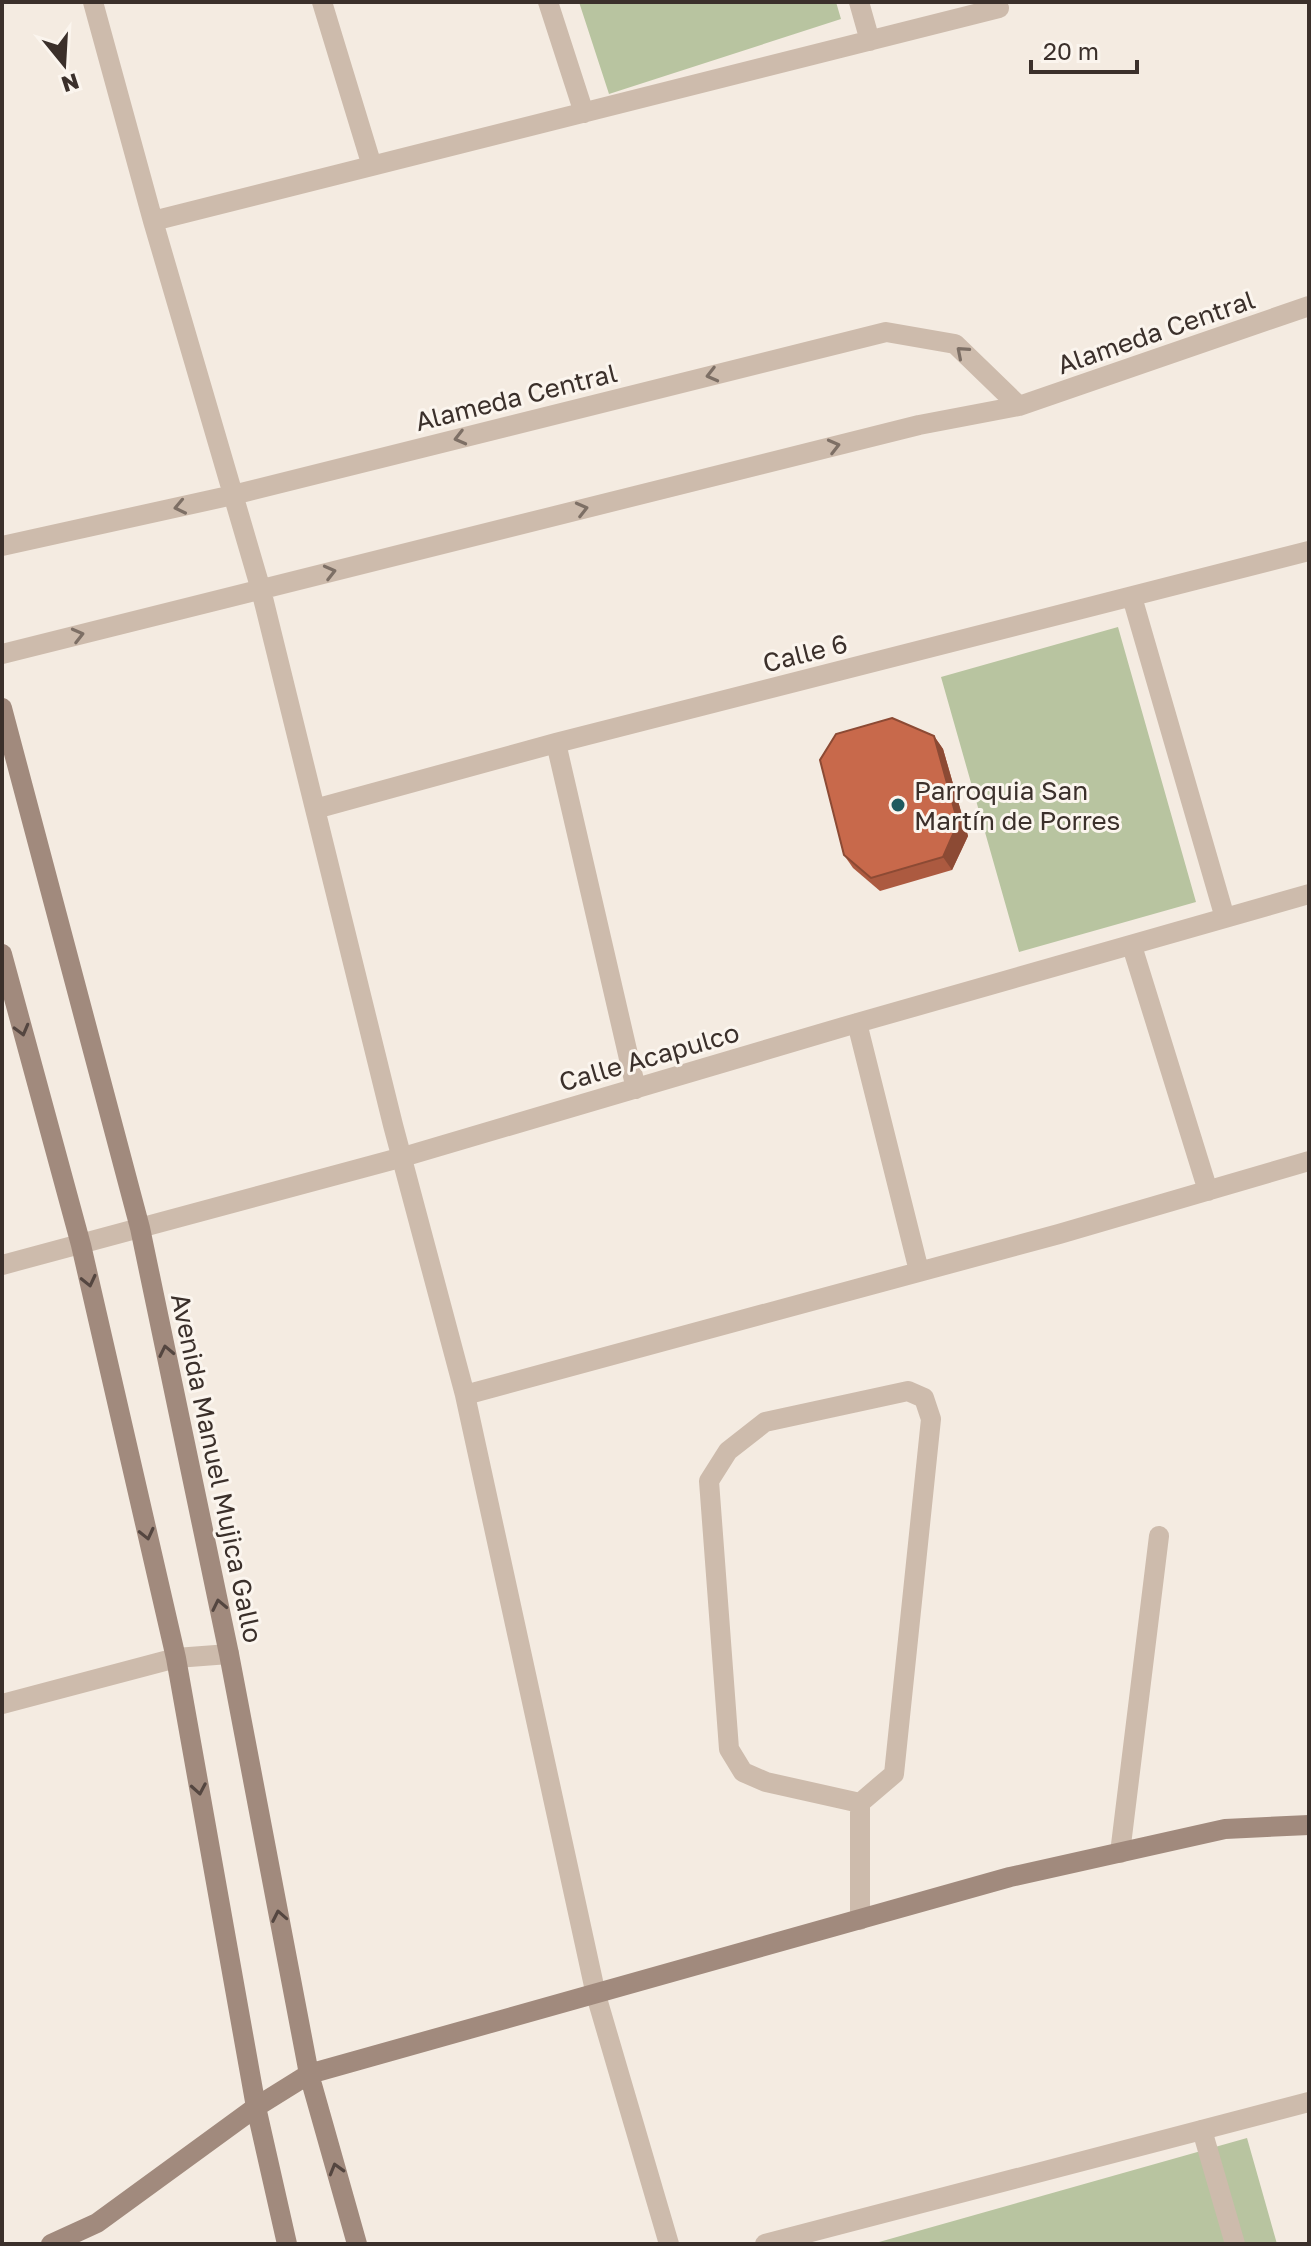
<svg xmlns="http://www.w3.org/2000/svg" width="1311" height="2246" font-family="'Golos Text',sans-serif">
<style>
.green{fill:#b8c4a0}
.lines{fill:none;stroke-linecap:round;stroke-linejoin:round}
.lane{stroke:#cdbbac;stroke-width:20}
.street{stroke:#cdbbac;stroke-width:20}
.secondary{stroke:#a18a7d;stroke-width:20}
.wall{fill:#ac5a40}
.shaded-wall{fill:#8c4a34}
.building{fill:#c8694b;stroke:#8c4a34;stroke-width:2}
.oneway{stroke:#7d6f65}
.oneway2{stroke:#544640}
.poi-dot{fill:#1f5a5e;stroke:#fbf5ee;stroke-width:3}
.labels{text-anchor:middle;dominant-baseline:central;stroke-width:6;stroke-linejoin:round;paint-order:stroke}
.street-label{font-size:26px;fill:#3b302b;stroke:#fbf5ee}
.poi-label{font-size:26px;fill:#3b302b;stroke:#fbf5ee;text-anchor:start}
</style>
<rect width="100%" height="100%" fill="#f4ebe1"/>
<path class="green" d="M579,2h257l5,17 -232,75z
M1118,627l78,275 -177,50 -78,-275z
M1247,2138l30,106h-405z"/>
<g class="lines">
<path class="lane" d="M860,1803l-94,-21 -23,-10 -14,-23 -20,-268 19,-30 37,-29 143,-31 16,7 7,21 -37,355 -34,29v117
M1120,1853l39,-317
M1202,2130l33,114"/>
<path class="street" d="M93,2l60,219 108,369 132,535 72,270 131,600 73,249
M322,2l50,164
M548,2l36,111
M859,2l11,39
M153,221l846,-213
M2,546l231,-51 653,-163 69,12 64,62
M1132,597l93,321
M2,654l917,-229 100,-19 290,-100
M556,743l80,346
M315,809l241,-66 753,-192
M1132,946l76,245
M857,1023l62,248
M2,1265l401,-108 454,-134 452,-129
M465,1395l594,-161 250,-73
M2,1704l174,-46 53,-4
M765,2244l544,-142"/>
<path class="secondary" d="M2,708l138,520 89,426 80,420 48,170
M2,954l79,291 95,413 80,449 31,137
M51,2244l46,-21 159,-116 53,-33 701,-197 215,-48 84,-4"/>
</g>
<path class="wall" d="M934,736l9,13 25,87 -16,34 -72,21 -27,-23 -9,-13z"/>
<path class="shaded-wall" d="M934,736l9,13 25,87 -16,34 -9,-13z"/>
<path class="building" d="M892,718l42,18 24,87 -15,34 -72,21 -27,-23 -24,-95 16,-26z"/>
<defs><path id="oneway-chevron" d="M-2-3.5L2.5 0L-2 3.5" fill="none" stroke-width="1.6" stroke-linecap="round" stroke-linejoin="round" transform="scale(2)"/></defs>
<g class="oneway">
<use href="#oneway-chevron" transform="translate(962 352) rotate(-139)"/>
<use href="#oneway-chevron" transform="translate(712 375) rotate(166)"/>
<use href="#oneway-chevron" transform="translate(460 438) rotate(166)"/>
<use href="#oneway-chevron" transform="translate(834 446) rotate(-14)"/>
<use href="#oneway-chevron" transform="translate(180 507) rotate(168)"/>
<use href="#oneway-chevron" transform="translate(582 509) rotate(-14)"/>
<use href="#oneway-chevron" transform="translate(330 572) rotate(-14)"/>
<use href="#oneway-chevron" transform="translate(78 635) rotate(-14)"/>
</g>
<g class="oneway2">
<use href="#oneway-chevron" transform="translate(22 1030) rotate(75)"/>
<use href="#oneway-chevron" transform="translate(89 1281) rotate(77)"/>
<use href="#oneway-chevron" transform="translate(166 1351) rotate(-102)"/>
<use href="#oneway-chevron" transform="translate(147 1534) rotate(77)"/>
<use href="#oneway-chevron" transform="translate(219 1605) rotate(-102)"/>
<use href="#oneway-chevron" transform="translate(199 1789) rotate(80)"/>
<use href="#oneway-chevron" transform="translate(279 1916) rotate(-101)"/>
<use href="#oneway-chevron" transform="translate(336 2169) rotate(-106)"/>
</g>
<circle class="poi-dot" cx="898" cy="805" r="8"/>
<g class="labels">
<g class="street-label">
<text transform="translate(1156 332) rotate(-19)">Alameda Central</text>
<text transform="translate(516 397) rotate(-14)">Alameda Central</text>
<text transform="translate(805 653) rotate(-14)">Calle 6</text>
<text transform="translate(649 1057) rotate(-16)">Calle Acapulco</text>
<text transform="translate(217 1468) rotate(78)">Avenida Manuel Mujica Gallo</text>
</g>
<g class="poi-label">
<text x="914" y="790">Parroquia San<tspan x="914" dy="30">Martín de Porres</tspan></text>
</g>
</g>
<rect width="1311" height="2246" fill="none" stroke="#3b302b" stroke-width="8"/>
<g transform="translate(64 64) rotate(162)" stroke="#fbf5ee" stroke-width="6" paint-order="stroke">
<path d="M0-6L14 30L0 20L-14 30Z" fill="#3b302b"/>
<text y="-12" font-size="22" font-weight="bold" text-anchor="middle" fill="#3b302b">N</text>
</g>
<path d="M1031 60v12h106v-12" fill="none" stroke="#3b302b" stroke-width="4"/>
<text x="1043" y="60" font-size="24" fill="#3b302b" stroke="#fbf5ee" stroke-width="6" paint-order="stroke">20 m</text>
</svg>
